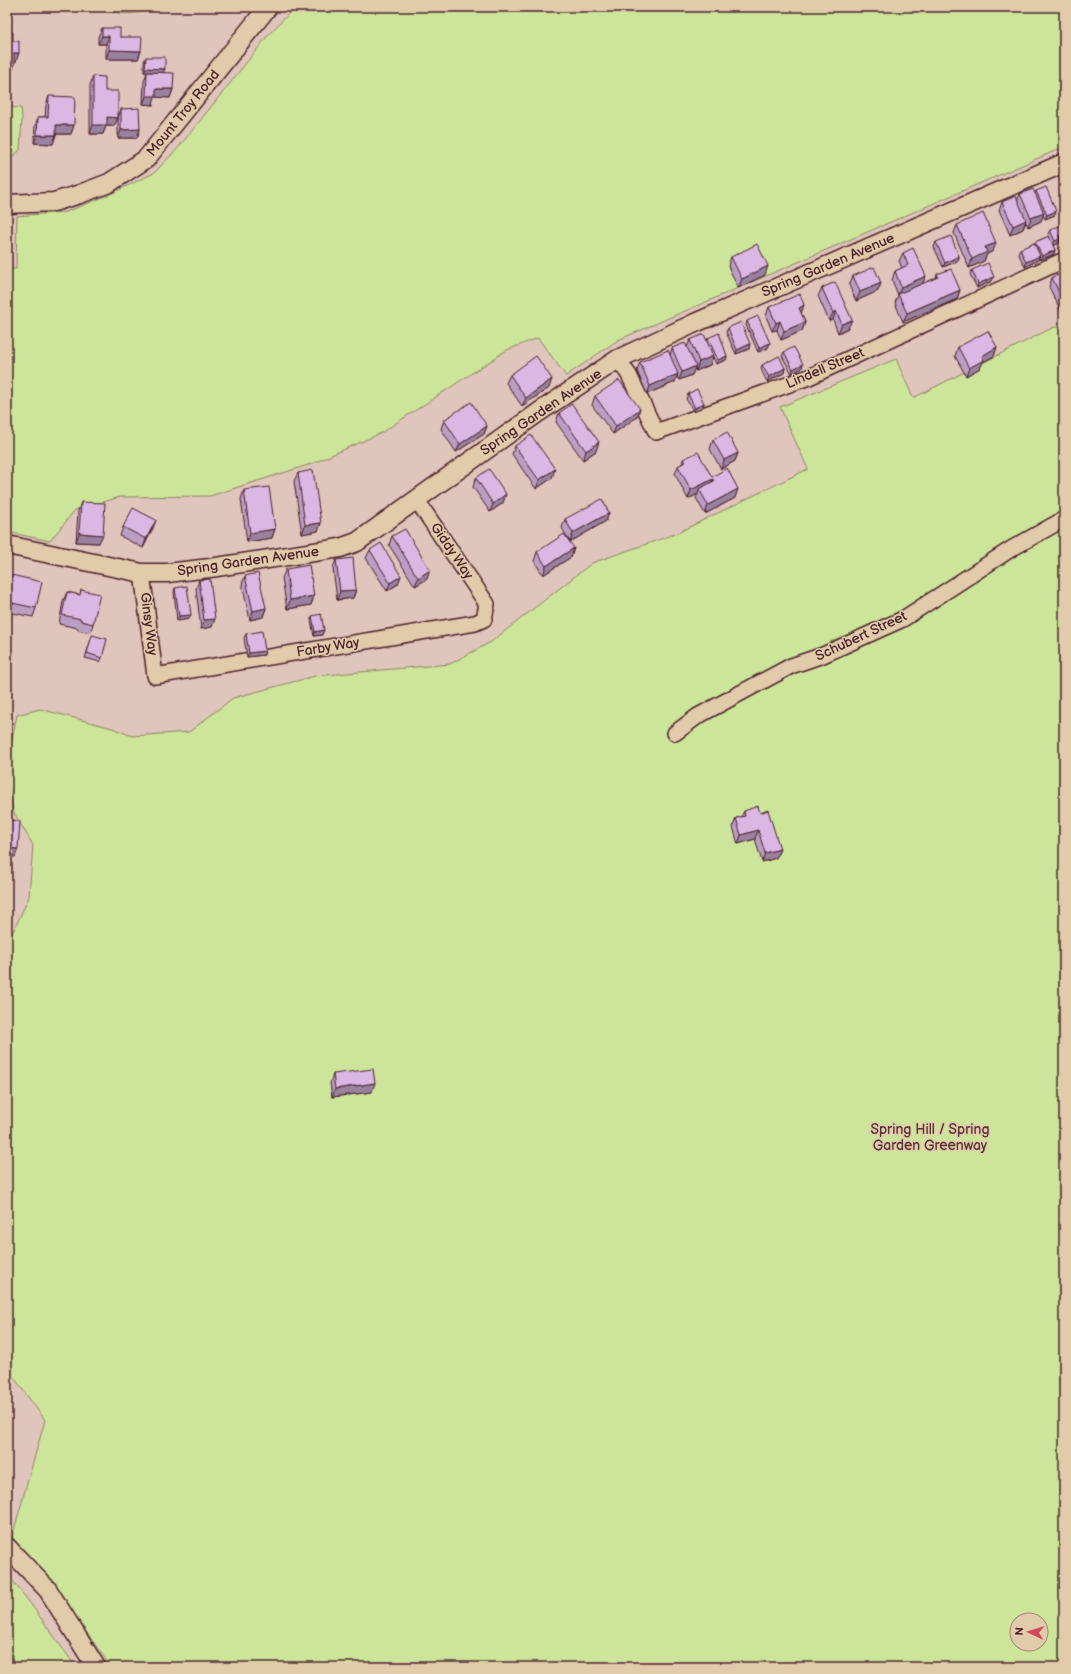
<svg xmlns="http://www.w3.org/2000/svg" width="1071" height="1674" font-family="'Balsamiq Sans',sans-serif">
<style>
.green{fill:#cde59a;stroke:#8c8262;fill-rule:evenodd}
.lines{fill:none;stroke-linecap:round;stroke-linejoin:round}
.minor-casing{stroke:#4a1f2b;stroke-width:18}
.tertiary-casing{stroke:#4a1f2b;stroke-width:21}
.minor{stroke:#e1cbaa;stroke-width:15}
.tertiary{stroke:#e1cbaa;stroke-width:18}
.wall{fill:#bb9ec3;stroke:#4a1f2b}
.shaded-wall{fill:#99819f;stroke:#4a1f2b}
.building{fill:#dab8e3;stroke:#4a1f2b}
.labels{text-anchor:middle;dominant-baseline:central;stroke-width:3;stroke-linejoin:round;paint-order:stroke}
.street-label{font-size:14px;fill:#4a1f2b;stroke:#e1cbaa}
.park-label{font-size:14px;fill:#573336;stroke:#e1cbaa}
</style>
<rect width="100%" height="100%" fill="#dfc5bb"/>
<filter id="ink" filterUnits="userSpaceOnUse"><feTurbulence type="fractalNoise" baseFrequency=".025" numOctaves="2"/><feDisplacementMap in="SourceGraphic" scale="8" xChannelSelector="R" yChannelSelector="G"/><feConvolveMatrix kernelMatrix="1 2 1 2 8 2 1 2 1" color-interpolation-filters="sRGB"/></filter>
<g filter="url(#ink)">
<path class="green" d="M91,7h60c-16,12 -43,5 -60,0z
M295,7h769v140l-446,193 -52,36 -28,-38 -31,12 -126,83 -70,31 -101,32 -90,1 -45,13 -25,31 -43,-9v-263h9l1,-53 49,-4 40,-16 48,-23 25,-26 91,-114z
M7,107l14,1 1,10 -2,32 -13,11z
M1054,327l10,1v1339h-953l-63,-89 -36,-41 33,-117 -38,-52v-423l22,-48 4,-52 -20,-34 -6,-37v-10l10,-49 23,-6 72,19 20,8 57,-4 44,-34 82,-22 135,-12 41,-22 101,-79 83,-29 133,-65 -28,-62 116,-48 17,39zM1017,1620h24v24h-24z
M7,1574l23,29 46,64h-69z"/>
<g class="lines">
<defs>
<path id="minor" d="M618,359l11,16 27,57 153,-55 255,-117
M142,573l13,103 320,-53 9,-4 3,-15 -71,-105
M675,733l23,-17 93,-50 32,-11 80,-36 108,-70 53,-30"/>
<path id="tertiary" d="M7,204l47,-2 26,-8 29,-11 37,-24 122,-152
M7,545l135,28h25l43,-5 130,-20 17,-6 182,-130 79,-53 77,-36 369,-160
M7,1547l41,43 48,77"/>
</defs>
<use href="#minor" class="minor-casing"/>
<use href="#tertiary" class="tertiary-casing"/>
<use href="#minor" class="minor"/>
<use href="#tertiary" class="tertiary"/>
</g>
<path class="wall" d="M102,28l18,9 21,14 -3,8h-32v-15h-8v-7z
M146,57l18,16 9,16 -3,9 -15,-1 -2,8 -10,-1 1,-23 3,-9h-3v-11z
M93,76l12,15 13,27 -4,8h-8l-3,8h-13v-49z
M49,96l25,29 -3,9h-15l-3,10 -19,-1 1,-17 3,-9h7l1,-12z
M121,109l19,20 -3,9h-19v-20z
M1064,179v8l-2,-4z
M1036,191l19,24 -10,4 -2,-4 -2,6 -13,6 -2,-5 -3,7 -13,6 -11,-25 3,-8 15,-1 3,-7 15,-1z
M957,225l36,26 -6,3 -3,7 -15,7 -15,-35z
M1064,229v8l-4,2 -1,4 -6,3 2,4 -1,4 -14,6 -1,-2 -1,2 -13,7 -7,-14 2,-4 14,-4 1,-3 14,-6 -1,-2 2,-4z
M936,242l23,14 -1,5 -15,6 -9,-20z
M903,253l20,31 13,-6 1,-4 23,16 -3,9 -54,23 -8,-19 3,-8 -6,-15 3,-9 7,-3 -3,-7z
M731,257l34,18 -27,13 -10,-22z
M972,270l20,11 -15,7 -7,-14z
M1064,272v42l-1,1 -14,-28 3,-9z
M853,276l28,7 -3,8 -22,10 -7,-16z
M822,288l26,40 -10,5 -5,-13 -4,1 -11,-25z
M769,307l32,7 4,8 -3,9 -21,9 -4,-10 -5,1 -6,-15z
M747,321l21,27 -10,4 -12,-27z
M728,328l21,21 -13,5 -10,-22z
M708,338l19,18 -1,4 -10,4 -3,-7 -3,8 -14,6 -1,-3 -3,7 -13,5 -2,-4 -2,6 -28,12 -10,-23 3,-9 30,-7 2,-7 15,-1 3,-7 17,1z
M958,347h39l-3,9 -11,6 -3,6 -14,8 -11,-20z
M784,352l18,16 -10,6 -10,-18z
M762,365l23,3 -1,5 -17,9 -6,-13z
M510,375l39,13 -27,18 -16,-23z
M688,394l16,9 -1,4 -9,5 -8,-13z
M595,396l42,21 -24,17 -21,-29z
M559,413l37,38 -13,9 -27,-38z
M444,420l43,6 -3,8 -28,18 -15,-23z
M713,440l25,13 -3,8 -14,8 -11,-20z
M515,446l37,32 -16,11 -24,-35z
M683,459l29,18 23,21 -30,16 -9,-16 2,-4 -10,5 -13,-25 3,-8 4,-2z
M298,473l23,50 -3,8 -16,3 -8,-53z
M476,478l27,25 -13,9 -17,-25z
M244,490l31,39 -3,9 -25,4 -6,-43z
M81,502l18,41 -23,-1 2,-31z
M609,513l-3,8 -36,21 -8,-14 3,-9z
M123,527l30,1 -10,20 -23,-12z
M392,536l35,43 -12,7 -26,-41z
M574,548l-3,9 -28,18 -9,-14 3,-9z
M370,550l28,34 -11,7 -21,-33z
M336,560l20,30 -3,8 -16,2 -4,-32z
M286,569l28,27 -3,9 -24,4 -5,-31z
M11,575l25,33 -3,9 -26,-5v-22l1,-6z
M245,576l21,32 -3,9 -13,3 -8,-36z
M199,580l13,47 -11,2 -5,-40z
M175,588l14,31 -12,2 -3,-29z
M81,590l12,34 -3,9 -12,-3v-2l-19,-4 4,-23 4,-9 13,3z
M312,616l10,19 -8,1 -3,-16z
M246,634l19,17 -1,4 -17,2 -3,-19z
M91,639l11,19 -2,4 -15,-4z
M744,811l16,2 20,36 -4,9 -14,4 -7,-23 -17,5 -5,-17 3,-9 5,-1z
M333,1074l39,18 -40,5 -2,-14z"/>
<path class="shaded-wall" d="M102,36h7l-3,8h-8z
M109,50l32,1 -3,8h-32z
M14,53h5l-3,9h-5z
M7,66h7l-3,9h-4z
M145,68l20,1 -2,4 -19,-1z
M156,89h17l-3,9 -15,-1 -2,8 -10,-1 3,-8z
M107,117l11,1 -4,8h-8l-3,8h-13l3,-9z
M56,125h18l-3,9h-18z
M140,129l-3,9h-19l3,-8z
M37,135h19l-3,9 -19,-1z
M1056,211l-1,4 -10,4 2,-4z
M1044,213l-3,8 -13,6 3,-9z
M1026,220l-3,9 -13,6 3,-9z
M1064,234v3l-4,2 -1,4 -6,3 2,-5 4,-5z
M996,243l-3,8 -6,3 -3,7 -15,7 3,-9 13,-12z
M1055,250l-1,4 -14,6 2,-4z
M959,256l-1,5 -15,6 2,-4z
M1040,256l-2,4 -13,7 1,-5z
M768,266l-3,9 -27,13 4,-9z
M926,276l-4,9 -24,10 3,-8z
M994,277l-2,4 -15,7 1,-4z
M881,283l-3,8 -22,10 4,-9z
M960,290l-3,9 -54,23 4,-9z
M804,305l-3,9 -2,-6z
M836,311l-3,9 -4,1 4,-8z
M852,320l-4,8 -10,5 4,-9z
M780,321l-3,9 -5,1 4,-8z
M805,322l-3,9 -21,9 3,-9z
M770,343l-2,5 -10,4 1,-4z
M750,344l-1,5 -13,5 1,-4z
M997,347l-3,9 -11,6 -3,6 -14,8 3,-8 13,-12z
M713,356l-3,9 -14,6 3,-9z
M727,356l-1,4 -10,4 2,-4z
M803,364l-1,4 -10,6 1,-5z
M696,366l-4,9 -13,5 3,-8z
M785,368l-1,5 -17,9 2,-5z
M678,374l-3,8 -28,12 3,-8z
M552,379l-3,9 -27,18 4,-8z
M704,403l-1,4 -9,5 1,-4z
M640,409l-3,8 -24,17 3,-8z
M487,426l-3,8 -28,18 4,-8z
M599,442l-3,9 -13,9 3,-9z
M738,453l-3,8 -14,8 3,-9z
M555,469l-3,9 -16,11 3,-9z
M713,479l-3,8 -11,2 -1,5 -10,5 3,-9z
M738,489l-3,9 -30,16 3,-9z
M506,494l-3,9 -13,9 3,-8z
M609,513l-3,8 -36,21 3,-9z
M156,520l-3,8 -10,20 3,-9z
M321,523l-3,8 -16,3 3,-9z
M275,529l-3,9 -25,4 3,-9z
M79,533l24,2 -4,8 -23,-1z
M574,548l-3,9 -28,18 3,-9z
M430,570l-3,9 -12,7 3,-8z
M401,576l-3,8 -11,7 3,-8z
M356,590l-3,8 -16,2 3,-9z
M314,596l-3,9 -24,4 3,-9z
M266,608l-3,9 -13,3 3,-9z
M191,615l-2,4 -12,2 2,-5z
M215,619l-3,8 -11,2 3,-9z
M324,630l-2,5 -8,1 1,-4z
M265,651l-1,4 -17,2 2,-4z
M758,830l-3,9 -17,5 3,-9z
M7,848l11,1 -3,8h-8z
M780,849l-4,9 -14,4 3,-9z
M375,1083l-3,9 -40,5 3,-8z"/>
<path class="building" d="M102,28h18v9h22l-1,14 -32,-1v-14h-7z
M7,32h6v9h6v12h-5v13h-7z
M146,57h19v12l-20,-1z
M147,72l27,1 -1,16h-17v7h-10z
M93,76l12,1v14h13v27l-11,-1v8h-14z
M49,96l26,1 -1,28h-18v10h-19l1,-18h10z
M139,108l1,21 -19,1v-21z
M1046,187l10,24 -9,4 -11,-24z
M1033,189l11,24 -13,5 -11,-24z
M1016,196l10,24 -13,6 -11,-24z
M983,213l13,30 -11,4 2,5 -15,7 -15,-34z
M1062,225l2,4v5l-5,2 1,3 -5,2 -5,-11z
M951,236l8,20 -14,7 -9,-21z
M1049,236l6,14 -13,6 -7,-14z
M1034,243l6,13 -14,6 -6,-13z
M757,244l11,22 -26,13 -11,-22z
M913,248l13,28 -25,11 -6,-16 13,-6 -5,-12z
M988,263l6,14 -16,7 -6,-14z
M874,267l7,16 -21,9 -7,-16z
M951,269l9,21 -53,23 -9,-19 40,-17 -1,-3z
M1064,272v30l-12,-24z
M835,282l17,38 -10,4 -6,-13 -3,2 -11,-25z
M800,294l4,11 -5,3 6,14 -21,9 -4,-10 -4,2 -7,-16z
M758,316l12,27 -11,5 -12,-27z
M741,322l9,22 -13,6 -9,-22z
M988,331l9,16 -15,9 2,4 -15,8 -11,-21z
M719,333l8,23 -9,4 -10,-22z
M704,334l9,22 -14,6 -9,-22z
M685,343l11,23 -14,6 -10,-24z
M794,347l9,17 -10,5 -9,-17z
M668,350l10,24 -28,12 -10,-24z
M536,356l16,23 -26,19 -16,-23z
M779,356l6,12 -16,9 -7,-12z
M619,380l21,29 -24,17 -21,-30z
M697,389l7,14 -9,5 -7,-14z
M471,402l16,24 -27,18 -16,-24z
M572,404l27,38 -13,9 -27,-38z
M727,432l11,21 -14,7 -11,-20z
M531,435l24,34 -16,11 -24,-34z
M698,452l14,25 15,-9 11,21 -30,16 -9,-16 15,-8 -1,-2 -22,11 -13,-24 7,-4 -2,-3z
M489,469l17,25 -13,10 -17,-26z
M313,470l8,53 -16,2 -7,-52z
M269,487l6,42 -25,4 -6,-43z
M602,499l7,14 -36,20 -8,-14z
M81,502l24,1 -2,32 -24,-2z
M133,508l23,12 -10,19 -23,-12z
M405,529l25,41 -12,8 -26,-42z
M564,534l10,14 -28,18 -9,-14z
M381,543l20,33 -11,7 -20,-33z
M353,558l3,32 -16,1 -4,-31z
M309,565l5,31 -24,4 -4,-31z
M258,573l8,35 -13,3 -8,-35z
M11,575l31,7 -6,26 -29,-6v-6z
M210,579l5,40 -11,1 -5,-40z
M187,586l4,29 -12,1 -4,-28z
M81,590l19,4 -7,30 -12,-3v-2l-19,-4 5,-23 13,3z
M321,614l3,16 -9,2 -3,-16z
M262,631l3,20 -16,2 -3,-19z
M92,635l15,4 -5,19 -15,-5z
M758,806l2,7 8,-3 12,39 -15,4 -7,-23 -17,5 -5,-17 9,-2 -1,-5z
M7,820l13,1 -2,28 -11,-1z
M373,1069l2,14 -40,6 -2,-15z"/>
</g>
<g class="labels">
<g class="street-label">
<text transform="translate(183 113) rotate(-51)">Mount Troy Road</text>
<text transform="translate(828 265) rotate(-23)">Spring Garden Avenue</text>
<text transform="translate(825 368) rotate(-23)">Lindell Street</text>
<text transform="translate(541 412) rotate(-34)">Spring Garden Avenue</text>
<text transform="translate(452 551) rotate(56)">Giddy Way</text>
<text transform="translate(248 561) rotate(-8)">Spring Garden Avenue</text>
<text transform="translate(149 624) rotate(83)">Ginsy Way</text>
<text transform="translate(861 636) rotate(-25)">Schubert Street</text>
<text transform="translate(328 647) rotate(-9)">Farby Way</text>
</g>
<g class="park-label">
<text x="930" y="1129">Spring Hill / Spring<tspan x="930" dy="16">Garden Greenway</tspan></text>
</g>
</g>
<rect width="1071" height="1674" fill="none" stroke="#e1cbaa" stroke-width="24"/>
<rect x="12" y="12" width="1047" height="1650" fill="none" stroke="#4a1f2b" stroke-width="1.5" filter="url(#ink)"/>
<g transform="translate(1029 1632) rotate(274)"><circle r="19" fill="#e1cbaa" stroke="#a58677"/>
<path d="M0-3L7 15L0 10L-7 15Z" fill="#d1495b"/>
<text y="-6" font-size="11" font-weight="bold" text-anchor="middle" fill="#4a1f2b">N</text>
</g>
</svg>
